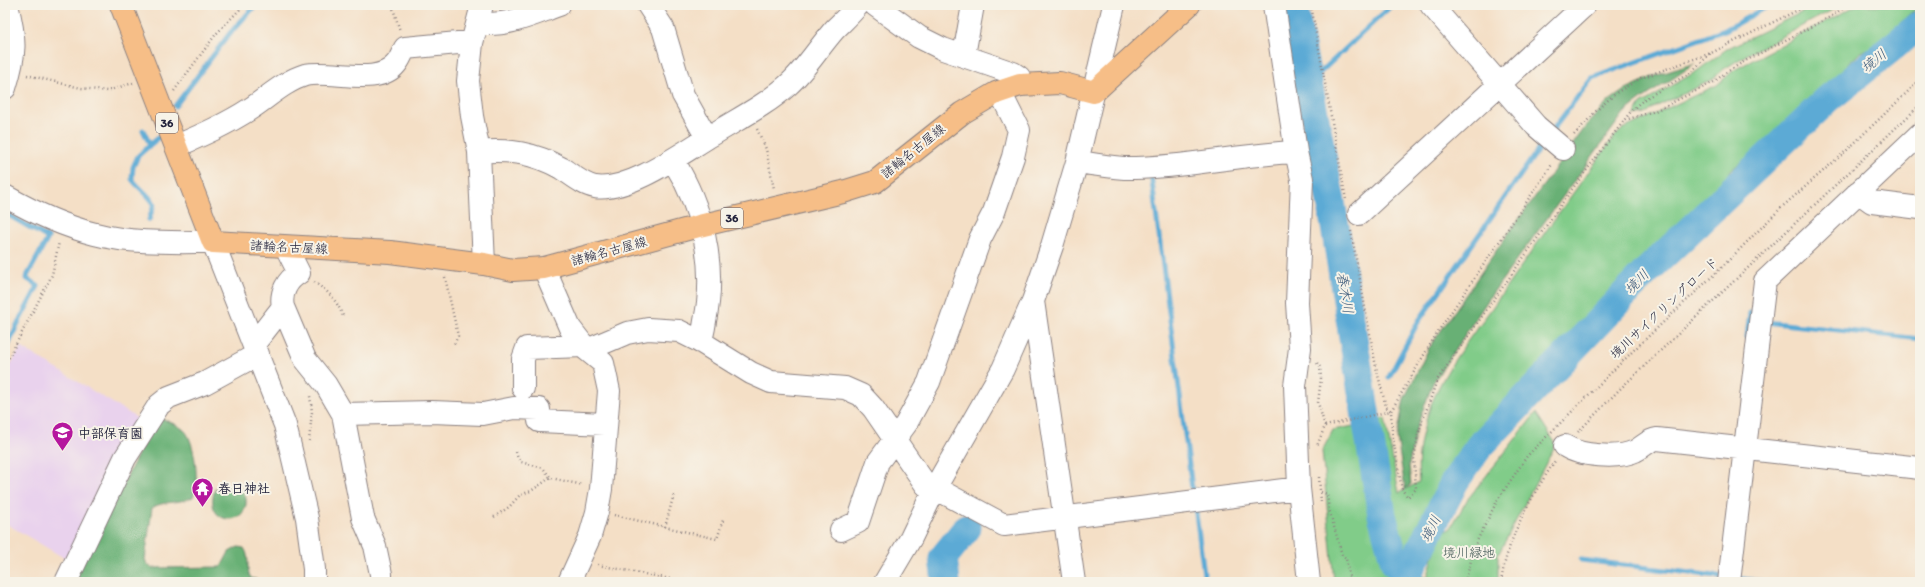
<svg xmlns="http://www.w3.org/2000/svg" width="1925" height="587" font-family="Itim,'Klee One',sans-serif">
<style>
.built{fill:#e9d2ed}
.green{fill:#81cc89;stroke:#527762}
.forest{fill:#68b075;stroke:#456958}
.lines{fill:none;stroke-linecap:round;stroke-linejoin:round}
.stream{stroke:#5caad5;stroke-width:5}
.river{stroke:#5caad5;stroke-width:29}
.minor-casing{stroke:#8b8080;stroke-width:24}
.major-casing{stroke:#8b8080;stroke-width:24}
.path{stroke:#8b8080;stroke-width:2.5;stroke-dasharray:1 3;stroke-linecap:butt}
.minor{stroke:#fff;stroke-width:22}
.major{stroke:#f6be87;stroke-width:22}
.labels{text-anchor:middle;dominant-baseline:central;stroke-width:4;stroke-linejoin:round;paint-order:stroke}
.shield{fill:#f7f3e8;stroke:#62616f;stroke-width:1}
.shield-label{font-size:12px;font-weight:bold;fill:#22223b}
.street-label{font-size:13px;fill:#22223b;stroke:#f7f3e8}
.poi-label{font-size:13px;font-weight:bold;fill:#22223b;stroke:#f7f3e8;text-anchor:start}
.park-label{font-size:13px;fill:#3e5552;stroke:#f7f3e8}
.water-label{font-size:14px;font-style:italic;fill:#395879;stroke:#f7f3e8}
</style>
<rect width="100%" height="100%" fill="#f7f3e8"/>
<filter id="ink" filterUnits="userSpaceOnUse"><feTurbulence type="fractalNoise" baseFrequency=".025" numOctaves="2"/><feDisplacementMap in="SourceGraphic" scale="8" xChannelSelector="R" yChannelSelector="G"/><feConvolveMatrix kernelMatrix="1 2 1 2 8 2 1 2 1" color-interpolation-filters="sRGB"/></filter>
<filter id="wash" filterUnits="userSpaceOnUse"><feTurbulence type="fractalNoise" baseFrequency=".012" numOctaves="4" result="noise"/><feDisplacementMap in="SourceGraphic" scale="16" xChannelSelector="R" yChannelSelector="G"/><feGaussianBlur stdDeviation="0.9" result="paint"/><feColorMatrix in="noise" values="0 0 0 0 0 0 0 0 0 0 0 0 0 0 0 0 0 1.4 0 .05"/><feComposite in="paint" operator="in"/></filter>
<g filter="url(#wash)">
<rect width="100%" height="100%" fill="#f4dfc6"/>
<path class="built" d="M21,347l121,74 -71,141 -66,-39v-149z"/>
<path class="green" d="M1817,5h25l-94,49 -24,15 -14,12 -59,28 -5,5 -12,2 7,-12 56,-33 31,-23z
M1857,5l63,1 -46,40 -14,7 -102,96 -27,21 -8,17 -18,19 -86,80 -9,11 -74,72 -65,72 -45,74 -6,22 -9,15h-15l-24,-130 13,-4 14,75 20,-11c-3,-27 3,-51 12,-77 13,-35 39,-67 61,-97 40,-58 80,-114 122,-171l9,-8 94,-44 17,-15z
M1536,413l20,31 -58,111v27h-164l-12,-131 11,-21 26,-5 25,130 43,23 14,-47 9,-2 17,-29z"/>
<path class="forest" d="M1695,63c-23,18 -49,31 -71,50l-132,181 -59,89 -17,46 -7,36 2,19 -6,5 -8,-52 7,-38 25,-51 71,-103 89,-123 20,-21 17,-12 26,-12z
M157,417c9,4 21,7 28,14 10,11 15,53 8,66 -13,7 -29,3 -41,11l-7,52 3,5 4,3 69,-1 8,-15 9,-5 6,1c7,10 1,21 7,30l16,4h-194z
M228,486c8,2 17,4 18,13 3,29 -44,27 -31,-10z"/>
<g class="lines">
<path class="stream" d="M1308,84l84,-79
M175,106l55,-73 26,-28
M143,130l7,15
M1551,132l41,-54 133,-48 45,-25
M1151,174l42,322
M5,213l43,25 -22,40 12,8 -21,39 -12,28
M149,220l5,-16c-5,-10 -15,-15 -22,-25l1,-12 5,-11 21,-19
M1766,322l154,17
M1747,337l3,-24
M1389,377l29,-55 127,-182
M1195,506l10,76
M1581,560l144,17
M1735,578l32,4"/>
<path class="river" d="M1293,5l38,197 51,313 13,48 12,13
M946,582l-3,-24 24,-30
M1407,582v-6l48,-95 24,-34 167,-175 182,-173 92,-74"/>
</g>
</g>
<g filter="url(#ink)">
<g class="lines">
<defs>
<path id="minor" d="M482,5l-10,38 -4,38 4,35 7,36 5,112
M648,5l15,23 20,67 24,43
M875,5l44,32 24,12 70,24 6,4 1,8
M1274,5l22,147 6,27 -5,124 3,45 -5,38 4,102 10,94
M1431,5l105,121 27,23
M478,23c27,5 56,-9 81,-18
M964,55l9,-50
M5,88c11,-35 11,-48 2,-83
M177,146c25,-11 50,-22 73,-37 17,-11 35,-28 55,-34 26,-6 73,12 91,-11 4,-4 6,-11 9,-16l53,-5h14
M479,152c30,-3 55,1 82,16 10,6 22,17 34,19 35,5 88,-35 117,-52 26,-16 54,-30 76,-50 18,-16 31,-38 47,-56 8,-8 16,-15 23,-24
M673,160c29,47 44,105 32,161 -1,7 -2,14 -5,21
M1077,162c19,2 39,7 58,6 54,-1 107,-14 161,-16
M1858,192l14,10 48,6
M5,196c28,16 58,30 90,38 38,10 78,8 118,8l72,183 22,93 7,51v13
M1359,214l226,-209
M286,247l13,26c-12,7 -19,20 -16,34l22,52 21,26 17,29 20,104 12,28 6,28v8
M544,268l26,60 17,22 16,13 6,28 -8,98 -4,23 -7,24 -21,46
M1033,301l41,281
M254,344l29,-37
M587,350l40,-17 21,-4 31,2 22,11 50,31 20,9 74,6 16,7 12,13 53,77 9,3 69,37 295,-37
M523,388v-29l4,-11 57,-2
M343,414l89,-2 51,2 31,-6 25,1v12l66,3
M1565,446c15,10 53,13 70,5 8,-4 13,-11 22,-12l263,29
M841,530l17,-8 20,-60 28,-38 23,-42 51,-143 14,-27 19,-55 6,-27 -19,-38
M66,582l59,-124 34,-53 10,-8 36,-14 53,-29
M885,582l26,-44 24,-50 68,-119 30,-68 19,-55 25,-84 37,-157
M1729,582l36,-301 155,-147"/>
<path id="major" d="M121,5l92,237 177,10 94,12 29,6 31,-2 155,-42 144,-34 32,-10 87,-69 34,-20 24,-8 40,-2 34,9 95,-87"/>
</defs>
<use href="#minor" class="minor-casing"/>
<use href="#major" class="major-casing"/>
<path class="path" d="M392,5l8,26
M1311,5l35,195
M27,75l54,13 26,3 26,-8
M174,91l42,-57 28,-29
M1625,120l30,-9 59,-29 11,-9 20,-12 85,-44 18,-12
M757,129l9,20 8,40
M1574,135l24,-26 18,-16 25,-15 70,-25 97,-48
M1351,231l25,136 10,40 5,4 1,21 10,58 6,7 8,-8 -2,-31 4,-24 19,-54 133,-188 62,-82 11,-10 47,-27 21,-20
M445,277l13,59 -4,8
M314,282c16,11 21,16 29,34
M1317,363l3,4 1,11 -3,25 7,23 -8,20
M5,365l47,-90 7,-33
M1325,426l66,-15 46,-78 116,-170
M1578,432l41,-42 301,-285
M309,441l3,-29 -2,-16
M516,452l2,7 3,3 22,6 8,10 32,7
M1319,477l2,25
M1321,492l6,2 2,15 13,46 4,3 4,24
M614,515l103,24 6,-19
M494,517l15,-10 11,-12 11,-4 19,-13
M665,527l9,-33
M598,565l88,17
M1465,582l11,-39 21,-42 30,-45 107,-106 88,-83 60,-60 64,-56 74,-71
M1501,582c6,-44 30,-85 54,-121"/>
<use href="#minor" class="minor"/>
<use href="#major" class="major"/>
</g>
</g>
<defs>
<symbol id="school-pin" viewBox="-11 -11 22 30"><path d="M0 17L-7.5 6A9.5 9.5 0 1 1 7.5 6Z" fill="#b5179e" stroke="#f7f3e8"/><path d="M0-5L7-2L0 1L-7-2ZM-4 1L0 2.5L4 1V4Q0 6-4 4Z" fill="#fff"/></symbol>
<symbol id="temple-pin" viewBox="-11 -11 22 30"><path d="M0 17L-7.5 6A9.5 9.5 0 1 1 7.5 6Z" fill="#b5179e" stroke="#f7f3e8"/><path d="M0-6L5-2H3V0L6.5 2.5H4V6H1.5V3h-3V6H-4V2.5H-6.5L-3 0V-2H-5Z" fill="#fff"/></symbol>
</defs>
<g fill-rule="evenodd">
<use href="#school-pin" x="50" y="420" width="25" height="34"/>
<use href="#temple-pin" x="190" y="476" width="25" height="34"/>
</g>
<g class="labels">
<g class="shield">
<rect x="156" y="113" width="22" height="20" rx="3"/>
<rect x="721" y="208" width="22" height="20" rx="3"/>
</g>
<g class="shield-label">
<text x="167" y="123">36</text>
<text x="732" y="218">36</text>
</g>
<g class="street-label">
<text transform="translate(913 151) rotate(-39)">諸輪名古屋線</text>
<text transform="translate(289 247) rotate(3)">諸輪名古屋線</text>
<text transform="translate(609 251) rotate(-15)">諸輪名古屋線</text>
<text transform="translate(1664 308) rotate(-43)">境川サイクリングロード</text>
</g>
<g class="poi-label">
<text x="78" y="433">中部保育園</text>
<text x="218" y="488">春日神社</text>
</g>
<g class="park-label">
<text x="1469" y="552">境川緑地</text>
</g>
<g class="water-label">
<text transform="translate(1874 61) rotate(-39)">境川</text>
<text transform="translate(1637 282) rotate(-46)">境川</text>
<text transform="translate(1345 293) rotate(81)">春木川</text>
<text transform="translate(1431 529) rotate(-64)">境川</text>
</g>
</g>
<rect width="1925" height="587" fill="none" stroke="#f7f3e8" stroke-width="20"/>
</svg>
